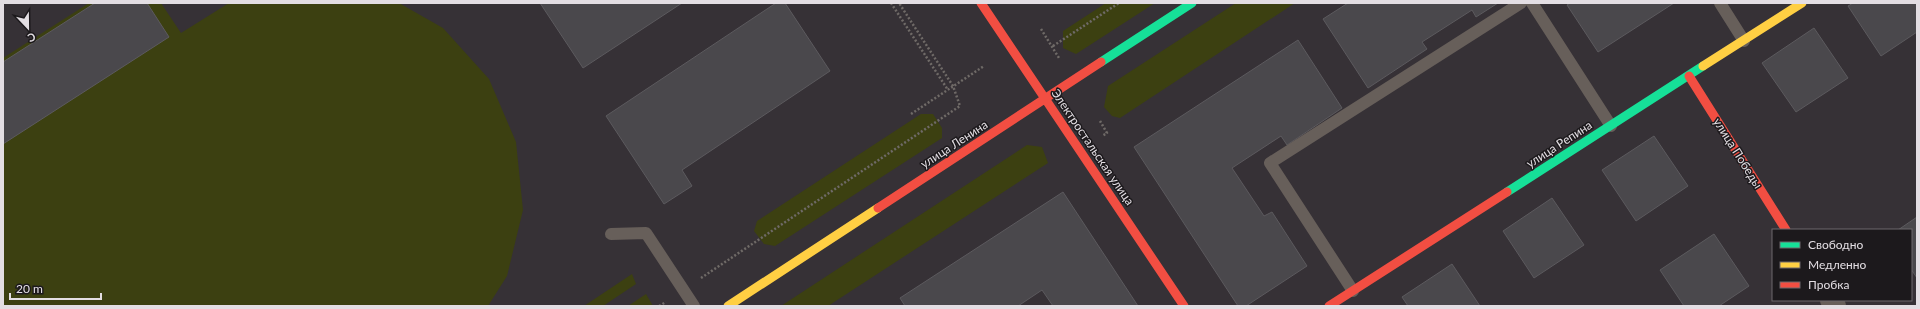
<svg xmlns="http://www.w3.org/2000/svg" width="1920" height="309" font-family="Lato,sans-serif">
<rect width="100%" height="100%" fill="#363136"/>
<path fill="#3c4011" d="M 89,3 L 161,3 L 181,33 L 229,3 L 399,3 L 443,28 L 489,79 L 516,142 L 523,210 L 507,276 L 488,306 L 3,306 L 3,58 Z
M 1106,3 L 1155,3 L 1076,54 L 1063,48 L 1063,31 Z
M 1236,3 L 1295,3 L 1120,118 L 1112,116 L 1104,107 L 1108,86 Z
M 921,114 L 933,114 L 942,128 L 942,138 L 775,246 L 764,244 L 754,231 L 757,221 Z
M 1027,145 L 1042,147 L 1048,163 L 828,306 L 781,306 Z
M 632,274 L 636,284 L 603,306 L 584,306 Z
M 646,294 L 653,306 L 628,306 Z"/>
<path fill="#4a484c" stroke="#5c5a5e" d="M 95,3 L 147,3 L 169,37 L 3,144 L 3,62 Z
M 540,3 L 682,3 L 583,68 Z
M 776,3 L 785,3 L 830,71 L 682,170 L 692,186 L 664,204 L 606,116 Z
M 1348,3 L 1498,3 L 1476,17 L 1472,10 L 1422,42 L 1427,49 L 1368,88 L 1323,19 Z
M 1570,3 L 1674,3 L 1598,52 L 1567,5 Z
M 1853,3 L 1917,3 L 1917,32 L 1881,56 L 1848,6 Z
M 1814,28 L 1848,78 L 1796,112 L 1762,63 Z
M 1298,40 L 1342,108 L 1287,145 L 1281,136 L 1232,168 L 1264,216 L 1272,212 L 1307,266 L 1246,306 L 1238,306 L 1134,147 Z
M 1654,136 L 1688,186 L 1636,221 L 1602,170 Z
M 1063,192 L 1138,306 L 1053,306 L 1042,290 L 1018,306 L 905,306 L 900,298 Z
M 1552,198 L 1584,245 L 1534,278 L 1503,231 Z
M 1917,217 L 1917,278 L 1911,269 L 1911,230 L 1898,230 Z
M 1714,234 L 1749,286 L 1719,306 L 1684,306 L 1660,270 Z
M 1452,264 L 1480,306 L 1408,306 L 1402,297 Z"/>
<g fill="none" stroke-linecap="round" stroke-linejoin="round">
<path stroke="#6f6a67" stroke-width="2.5" stroke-dasharray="2 2" stroke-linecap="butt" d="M 891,3 L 948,90
M 1041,29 L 1059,58
M 1053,46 L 1119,3
M 911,114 L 984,66
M 1100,121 L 1107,133 L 1102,136
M 701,278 L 960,106 L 953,86 L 899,3
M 659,306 L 666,302"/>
<path stroke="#675f5a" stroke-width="12" d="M 1532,3 L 1611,126
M 1720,3 L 1744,41
M 611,234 L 646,233 L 694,306
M 1353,291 L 1270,163 L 1521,3"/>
<path stroke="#675f5a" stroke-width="22" d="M 1831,300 L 1835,306"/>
<path stroke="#16e098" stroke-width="9" d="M 1101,62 L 1192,3
M 1507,192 L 1703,66"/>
<path stroke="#ffcf43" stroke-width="9" d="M 1703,66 L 1802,3
M 728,306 L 878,208"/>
<path stroke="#f24e42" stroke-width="9" d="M 981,3 L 1184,306
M 1689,76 L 1786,230
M 878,208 L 1101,62
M 1329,306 L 1507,192"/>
</g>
<g text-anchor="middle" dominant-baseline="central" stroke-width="3" stroke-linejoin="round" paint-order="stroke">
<g font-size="12" fill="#e3dee3" stroke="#1c191c">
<text transform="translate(954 144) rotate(-33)">улица Ленина</text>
<text transform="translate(1559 144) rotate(-33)">улица Репина</text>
<text transform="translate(1093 147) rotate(56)">Электростальская улица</text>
<text transform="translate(1738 153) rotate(58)">улица Победы</text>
</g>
</g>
<rect width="1920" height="309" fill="none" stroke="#e3dee3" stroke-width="8"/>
<rect x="1772" y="229" width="140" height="72" fill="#1c191c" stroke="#6c686c"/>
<rect x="1780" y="242" width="20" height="6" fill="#16e098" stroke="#6c686c"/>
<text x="1808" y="249" font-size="12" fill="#e3dee3">Свободно</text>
<rect x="1780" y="262" width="20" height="6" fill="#ffcf43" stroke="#6c686c"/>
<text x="1808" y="269" font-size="12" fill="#e3dee3">Медленно</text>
<rect x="1780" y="282" width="20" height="6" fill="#f24e42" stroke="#6c686c"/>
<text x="1808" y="289" font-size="12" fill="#e3dee3">Пробка</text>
<g transform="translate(28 28) rotate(158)" stroke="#1c191c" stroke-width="3" paint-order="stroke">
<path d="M0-3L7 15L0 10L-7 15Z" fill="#e3dee3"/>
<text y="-6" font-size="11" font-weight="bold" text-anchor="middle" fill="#e3dee3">С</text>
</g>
<path d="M10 293v6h91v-6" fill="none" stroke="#e3dee3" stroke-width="2"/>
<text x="16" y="293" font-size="12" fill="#e3dee3" stroke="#1c191c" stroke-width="3" paint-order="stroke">20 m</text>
</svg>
